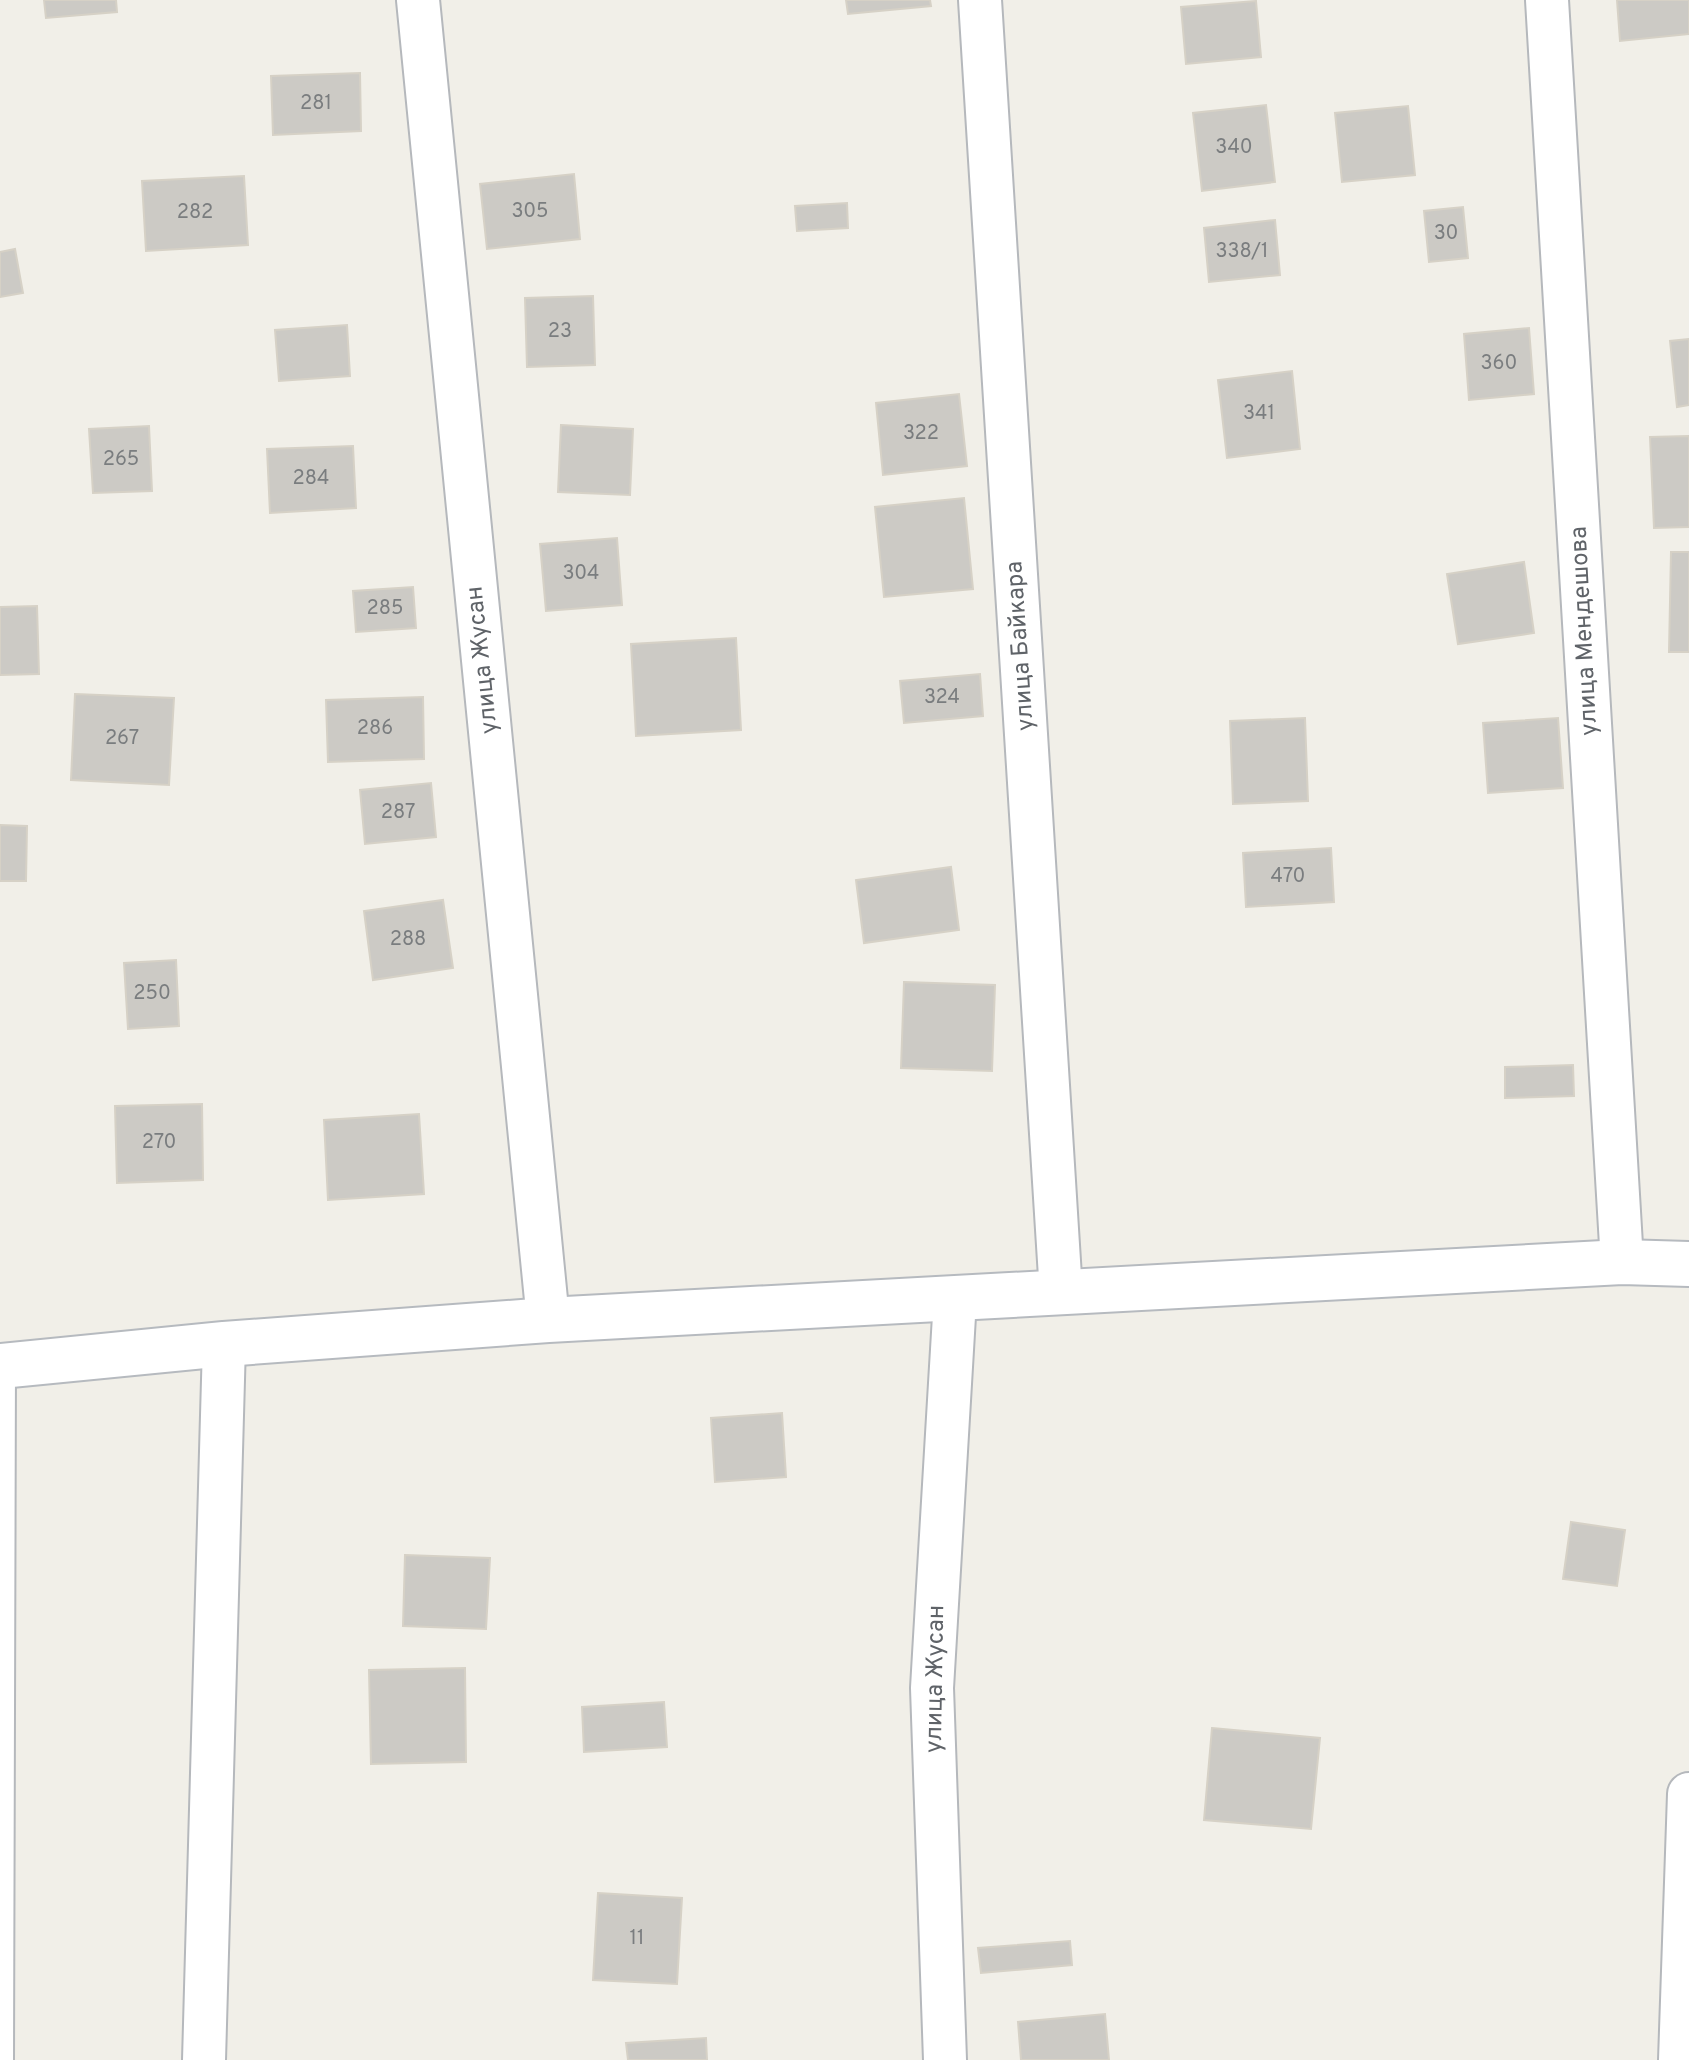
<svg xmlns="http://www.w3.org/2000/svg" width="1689" height="2060" font-family="Overpass,sans-serif">
<rect width="100%" height="100%" fill="#f1efe8"/>
<path fill="#cccac5" stroke="#d6d1c6" stroke-width="2" d="M 44,0 L 116,0 L 117,12 L 46,18 Z
M 846,0 L 930,0 L 931,6 L 848,14 Z
M 1617,0 L 1689,0 L 1689,34 L 1620,41 Z
M 1256,1 L 1261,57 L 1186,64 L 1181,7 Z
M 360,73 L 361,131 L 273,135 L 271,76 Z
M 1266,105 L 1275,182 L 1202,191 L 1193,113 Z
M 1408,106 L 1415,175 L 1342,182 L 1335,113 Z
M 574,174 L 580,239 L 487,249 L 480,184 Z
M 244,176 L 248,245 L 146,251 L 142,181 Z
M 847,203 L 848,228 L 797,231 L 795,206 Z
M 1463,207 L 1468,258 L 1429,262 L 1424,211 Z
M 1275,220 L 1280,275 L 1209,282 L 1204,228 Z
M 15,249 L 23,293 L 0,297 L 0,252 Z
M 593,296 L 595,365 L 527,367 L 525,298 Z
M 347,325 L 350,376 L 279,381 L 275,330 Z
M 1529,328 L 1534,394 L 1469,400 L 1464,334 Z
M 1689,339 L 1689,405 L 1677,407 L 1670,341 Z
M 1292,371 L 1300,449 L 1227,458 L 1218,380 Z
M 959,394 L 967,466 L 883,475 L 876,403 Z
M 561,425 L 633,429 L 630,495 L 558,492 Z
M 149,426 L 152,491 L 93,493 L 89,429 Z
M 1689,436 L 1689,527 L 1654,528 L 1650,437 Z
M 353,446 L 356,508 L 270,513 L 267,449 Z
M 964,498 L 973,589 L 884,597 L 875,507 Z
M 617,538 L 622,605 L 546,611 L 540,544 Z
M 1671,552 L 1689,552 L 1689,652 L 1669,652 Z
M 1524,562 L 1534,633 L 1458,644 L 1447,574 Z
M 413,587 L 416,628 L 356,632 L 353,591 Z
M 37,606 L 39,674 L 0,675 L 0,607 Z
M 736,638 L 741,730 L 636,736 L 631,644 Z
M 980,674 L 983,716 L 904,723 L 900,681 Z
M 75,694 L 174,698 L 169,785 L 71,780 Z
M 423,697 L 424,759 L 328,762 L 326,700 Z
M 1305,718 L 1308,801 L 1233,804 L 1230,721 Z
M 1558,718 L 1563,788 L 1488,793 L 1483,723 Z
M 431,783 L 436,837 L 365,844 L 360,790 Z
M 0,825 L 27,826 L 26,881 L 0,881 Z
M 1331,848 L 1334,902 L 1246,907 L 1243,853 Z
M 951,867 L 959,930 L 864,943 L 856,880 Z
M 443,900 L 453,968 L 373,980 L 364,911 Z
M 176,960 L 179,1026 L 128,1029 L 124,963 Z
M 904,982 L 995,985 L 992,1071 L 901,1068 Z
M 1573,1065 L 1574,1096 L 1505,1098 L 1505,1067 Z
M 202,1104 L 203,1180 L 117,1183 L 115,1106 Z
M 419,1114 L 424,1194 L 328,1200 L 324,1120 Z
M 782,1413 L 786,1477 L 715,1482 L 711,1418 Z
M 1571,1522 L 1625,1530 L 1617,1586 L 1563,1579 Z
M 405,1555 L 490,1558 L 486,1629 L 403,1626 Z
M 465,1668 L 466,1762 L 371,1764 L 369,1670 Z
M 664,1702 L 667,1747 L 584,1752 L 582,1707 Z
M 1212,1728 L 1320,1738 L 1311,1829 L 1204,1820 Z
M 598,1893 L 682,1898 L 677,1984 L 593,1980 Z
M 1070,1941 L 1072,1965 L 981,1973 L 978,1948 Z
M 1105,2014 L 1109,2060 L 1021,2060 L 1018,2022 Z
M 706,2038 L 707,2060 L 628,2060 L 626,2043 Z"/>
<g fill="none" stroke-linecap="round" stroke-linejoin="round">
<defs>
<path id="service" d="M 3,2060 L 5,1366"/>
<path id="minor" d="M 418,0 L 548,1320
M 980,0 L 1061,1293
M 1547,0 L 1622,1262
M 204,2060 L 224,1344
M 945,2060 L 932,1688 L 955,1299
M 1680,2060 L 1689,1794"/>
<path id="secondary" d="M 0,1366 L 224,1344 L 548,1320 L 1622,1262 L 1689,1264"/>
</defs>
<use href="#service" stroke="#b5b8bc" stroke-width="24"/>
<use href="#minor" stroke="#b5b8bc" stroke-width="46"/>
<use href="#secondary" stroke="#b6babf" stroke-width="48"/>
<use href="#service" stroke="#fff" stroke-width="20"/>
<use href="#minor" stroke="#fff" stroke-width="42"/>
<use href="#secondary" stroke="#fff" stroke-width="44"/>
</g>
<g text-anchor="middle" dominant-baseline="central" stroke-width="6" stroke-linejoin="round" paint-order="stroke">
<g font-size="20" fill="#7a7d7f">
<text x="316" y="104">281</text>
<text x="1234" y="148">340</text>
<text x="530" y="212">305</text>
<text x="195" y="213">282</text>
<text x="1446" y="234">30</text>
<text x="1242" y="252">338/1</text>
<text x="560" y="332">23</text>
<text x="1499" y="364">360</text>
<text x="1259" y="414">341</text>
<text x="921" y="434">322</text>
<text x="121" y="460">265</text>
<text x="311" y="479">284</text>
<text x="581" y="574">304</text>
<text x="385" y="609">285</text>
<text x="942" y="698">324</text>
<text x="375" y="729">286</text>
<text x="122" y="739">267</text>
<text x="398" y="813">287</text>
<text x="1288" y="877">470</text>
<text x="408" y="940">288</text>
<text x="152" y="994">250</text>
<text x="159" y="1143">270</text>
<text x="637" y="1939">11</text>
</g>
<g font-size="24" fill="#5f6368" stroke="#fff">
<text transform="translate(1585 631) rotate(-93)">улица Мендешова</text>
<text transform="translate(1021 646) rotate(-94)">улица Байкара</text>
<text transform="translate(483 660) rotate(-96)">улица Жусан</text>
<text transform="translate(936 1679) rotate(-89)">улица Жусан</text>
</g>
</g>
</svg>
